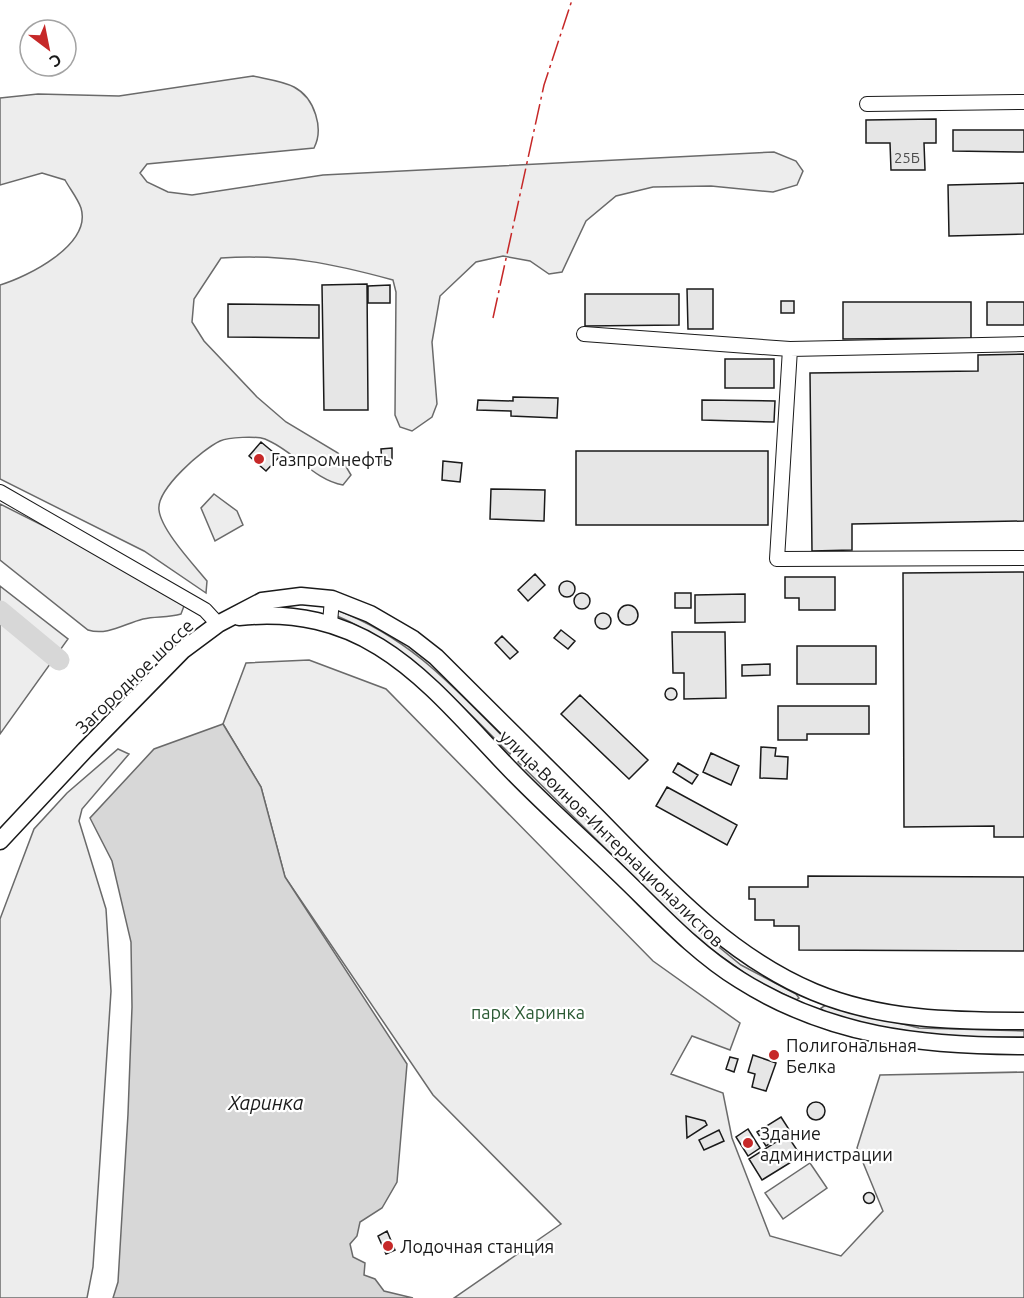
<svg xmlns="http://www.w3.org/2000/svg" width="1024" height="1298" font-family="Ubuntu,sans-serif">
<rect width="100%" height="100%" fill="#fff"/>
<path fill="#ededed" stroke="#6a6a6a" stroke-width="1.5" d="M 253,76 C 266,79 283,81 294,87 C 315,98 324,129 314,148 L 147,164 L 140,173 L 147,182 L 168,192 L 192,195 L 323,175 L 774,152 L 796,161 L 803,171 L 797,185 L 773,192 L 711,186 L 653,187 L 616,196 L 586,221 L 562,272 L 549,274 L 530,261 L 503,256 L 476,262 L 440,296 L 432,342 L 437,404 L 432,417 L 412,431 L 400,427 L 395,415 L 396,292 L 393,280 C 331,263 285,254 221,258 L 194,299 L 192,322 L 204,341 L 257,397 L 286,422 L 338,453 L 351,475 L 343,485 C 314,480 293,450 265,439 C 256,436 229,437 220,441 C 203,449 156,489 159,510 C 161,530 194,565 207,581 L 206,593 L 144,551 L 0,479 L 0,285 C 27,277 92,245 81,208 C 78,199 70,189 65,180 L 42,173 L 0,185 L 0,98 L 38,94 L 119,96 Z
M 214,494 L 237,511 L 243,525 L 215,541 L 201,508 Z
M 0,504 L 187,598 L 181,614 C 168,618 156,616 143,619 C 124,624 107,636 88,630 L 0,560 Z
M 0,586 L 68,639 L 0,734 Z
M 337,610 C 415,640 458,692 515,749 L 510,754 C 457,701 408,646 337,616 Z
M 309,660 L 386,689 L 653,961 L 740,1023 L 730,1050 L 692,1036 L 671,1074 L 723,1093 L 732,1138 L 770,1236 L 841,1256 L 883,1211 L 857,1148 L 880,1075 L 1024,1072 L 1024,1298 L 454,1298 L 561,1224 L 433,1095 L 285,877 L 261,787 L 223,724 L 246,663 Z
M 118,749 L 129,754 L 82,809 L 79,821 L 106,909 L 111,991 L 93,1267 L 87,1298 L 0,1298 L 0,919 L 34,829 L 67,793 Z
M 524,757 L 698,930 L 741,965 L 796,994 L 799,998 L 796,1000 L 756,981 L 697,939 L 518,762 Z
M 826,1005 L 919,1028 L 1024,1031 L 1024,1037 L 952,1037 L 890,1030 L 824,1013 L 821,1008 Z
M 810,1163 L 827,1188 L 783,1219 L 765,1193 Z"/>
<path fill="#d7d7d7" stroke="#6a6a6a" stroke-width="1.5" d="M 223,724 L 261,787 L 285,877 L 407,1064 L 397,1182 L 382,1208 L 360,1222 L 357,1236 L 350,1244 L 353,1257 L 365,1263 L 364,1275 L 375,1279 L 384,1291 L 413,1298 L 113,1298 L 118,1282 L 128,1114 L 132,1007 L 131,942 L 112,861 L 90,818 L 154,749 Z"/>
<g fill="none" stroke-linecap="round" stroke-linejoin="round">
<path stroke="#d7d7d7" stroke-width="21" d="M 0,611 L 59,660"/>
</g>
<path fill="#e6e6e6" stroke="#1a1a1a" stroke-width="1.5" d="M 936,119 L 936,143 L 924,143 L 925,170 L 891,170 L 890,143 L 866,143 L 866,120 Z
M 953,130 L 1024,130 L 1024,152 L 953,151 Z
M 1024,183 L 1024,234 L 949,236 L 948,185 Z
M 367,284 L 368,410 L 324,410 L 322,285 Z
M 390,285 L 390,303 L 368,303 L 368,286 Z
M 687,289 L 713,289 L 713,329 L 688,329 Z
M 585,294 L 679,294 L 679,325 L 585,326 Z
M 781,301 L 794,301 L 794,313 L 781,313 Z
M 843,302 L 971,302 L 971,338 L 843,339 Z
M 987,302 L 1024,302 L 1024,325 L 987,325 Z
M 228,304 L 319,305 L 319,338 L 228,337 Z
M 1024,354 L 1024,521 L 852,524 L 852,550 L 812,551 L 810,373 L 978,371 L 978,355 Z
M 725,359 L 774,359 L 774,388 L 725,388 Z
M 513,397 L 558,398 L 557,418 L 511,416 L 511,411 L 477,410 L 478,400 L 513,401 Z
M 702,400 L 775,401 L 774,422 L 702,420 Z
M 261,442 L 279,457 L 266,471 L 249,456 Z
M 392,448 L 392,463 L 382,463 L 381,449 Z
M 576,451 L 768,451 L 768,525 L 576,525 Z
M 443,461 L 462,463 L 460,482 L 442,480 Z
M 491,489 L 545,490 L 544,521 L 490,519 Z
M 1024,572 L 1024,837 L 994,837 L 994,826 L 904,827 L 903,573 Z
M 535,574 L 545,585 L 528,601 L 518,590 Z
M 785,577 L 835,577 L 835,610 L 799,610 L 799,598 L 785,598 Z
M559 589a8 8 0 1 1 16 0a8 8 0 1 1-16 0Z
M574 601a8 8 0 1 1 16 0a8 8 0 1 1-16 0Z
M 675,593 L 691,593 L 691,608 L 675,608 Z
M 745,594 L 745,622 L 695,623 L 695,595 Z
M618 615a10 10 0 1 1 20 0a10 10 0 1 1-20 0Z
M595 621a8 8 0 1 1 16 0a8 8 0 1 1-16 0Z
M 561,630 L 575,641 L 568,649 L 554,638 Z
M 672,632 L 725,632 L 726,698 L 684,699 L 684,673 L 673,673 Z
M 502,636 L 518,652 L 510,659 L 495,643 Z
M 797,646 L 876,646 L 876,684 L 797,684 Z
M 770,664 L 770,675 L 742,676 L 742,665 Z
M665 694a6 6 0 1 1 12 0a6 6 0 1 1-12 0Z
M 580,695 L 648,760 L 629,779 L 561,714 Z
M 778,706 L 869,706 L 869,734 L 807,734 L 807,740 L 778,740 Z
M 761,747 L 776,748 L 775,756 L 788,757 L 787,779 L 760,778 Z
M 711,753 L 739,766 L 731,785 L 703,772 Z
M 678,763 L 698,775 L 692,784 L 673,772 Z
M 667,787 L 737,825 L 727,845 L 656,806 Z
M 808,876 L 1024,877 L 1024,951 L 799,950 L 799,926 L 774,926 L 774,920 L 755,920 L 755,899 L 749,899 L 749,887 L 808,887 Z
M 753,1055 L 776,1063 L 766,1091 L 752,1087 L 755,1074 L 748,1072 Z
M 730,1057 L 738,1059 L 734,1072 L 726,1069 Z
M807 1111a9 9 0 1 1 18 0a9 9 0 1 1-18 0Z
M 686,1116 L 705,1121 L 707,1125 L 687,1138 Z
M 781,1117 L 790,1131 L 766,1146 L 757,1132 Z
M 748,1129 L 760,1148 L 748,1156 L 736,1137 Z
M 719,1130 L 724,1141 L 704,1150 L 699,1140 Z
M 787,1135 L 801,1156 L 762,1180 L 749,1159 Z
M863.5 1198a5.5 5.5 0 1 1 11 0a5.5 5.5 0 1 1-11 0Z
M 387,1231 L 395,1250 L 386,1254 L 378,1236 Z"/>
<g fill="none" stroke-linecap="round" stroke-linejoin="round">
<defs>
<path id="minor" d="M 867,104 L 1024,102
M 584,334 L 790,349 L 1024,344
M 790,349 L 777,559 L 1024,558
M 0,492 L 205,610 L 218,624
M 330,623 L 332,599"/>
<path id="major" d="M 239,617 C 368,604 425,680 505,764 C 541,802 580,836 617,872 C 657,910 693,951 740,980 C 829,1036 921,1046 1024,1046
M 0,841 L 85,750 L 183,650 L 218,624 L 262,601 L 301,596 L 332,599 L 370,614 L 413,639 L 436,657 C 490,710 543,764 597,817 C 663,884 726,955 814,992 C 881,1020 953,1021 1024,1021"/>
</defs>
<use href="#minor" stroke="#1a1a1a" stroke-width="16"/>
<use href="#major" stroke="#1a1a1a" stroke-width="19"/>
<use href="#minor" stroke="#fff" stroke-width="14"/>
<use href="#major" stroke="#fff" stroke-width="16"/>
<path stroke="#c62828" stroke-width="1.5" stroke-dasharray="21 4.5 3 4.5" stroke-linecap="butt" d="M 493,318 L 544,85 L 572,0"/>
</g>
<g fill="#c62828" stroke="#fff" stroke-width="2">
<circle cx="259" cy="459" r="6"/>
<circle cx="774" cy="1055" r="6"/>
<circle cx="748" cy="1143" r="6"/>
<circle cx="388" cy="1246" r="6"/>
</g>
<g text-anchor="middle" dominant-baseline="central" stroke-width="4.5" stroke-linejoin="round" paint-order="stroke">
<g font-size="15" fill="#4d4d4d">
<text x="907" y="157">25Б</text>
</g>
<g font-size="18" fill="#1a1a1a" stroke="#fff" text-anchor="start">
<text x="271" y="459">Газпромнефть</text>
<text x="786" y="1045">Полигональная<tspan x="786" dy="21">Белка</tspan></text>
<text x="760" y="1133">Здание<tspan x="760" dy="21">администрации</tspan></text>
<text x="400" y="1246">Лодочная станция</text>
</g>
<g font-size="18" fill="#1a1a1a" stroke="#fff">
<text transform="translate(134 676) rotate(-44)">Загородное шоссе</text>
<text transform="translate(612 838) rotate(44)">улица Воинов-Интернационалистов</text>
</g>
<g font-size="18" fill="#2b5a34" stroke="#fff">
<text x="528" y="1012">парк Харинка</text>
</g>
<g font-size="20" font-style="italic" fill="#1a1a1a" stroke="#fff">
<text x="266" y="1102">Харинка</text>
</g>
</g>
<g transform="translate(48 48) rotate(148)"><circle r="28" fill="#ffffff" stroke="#a3a3a3" stroke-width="1.5"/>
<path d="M0-4.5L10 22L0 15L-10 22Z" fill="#c62828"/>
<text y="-9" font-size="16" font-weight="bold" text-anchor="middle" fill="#1a1a1a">С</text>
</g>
</svg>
